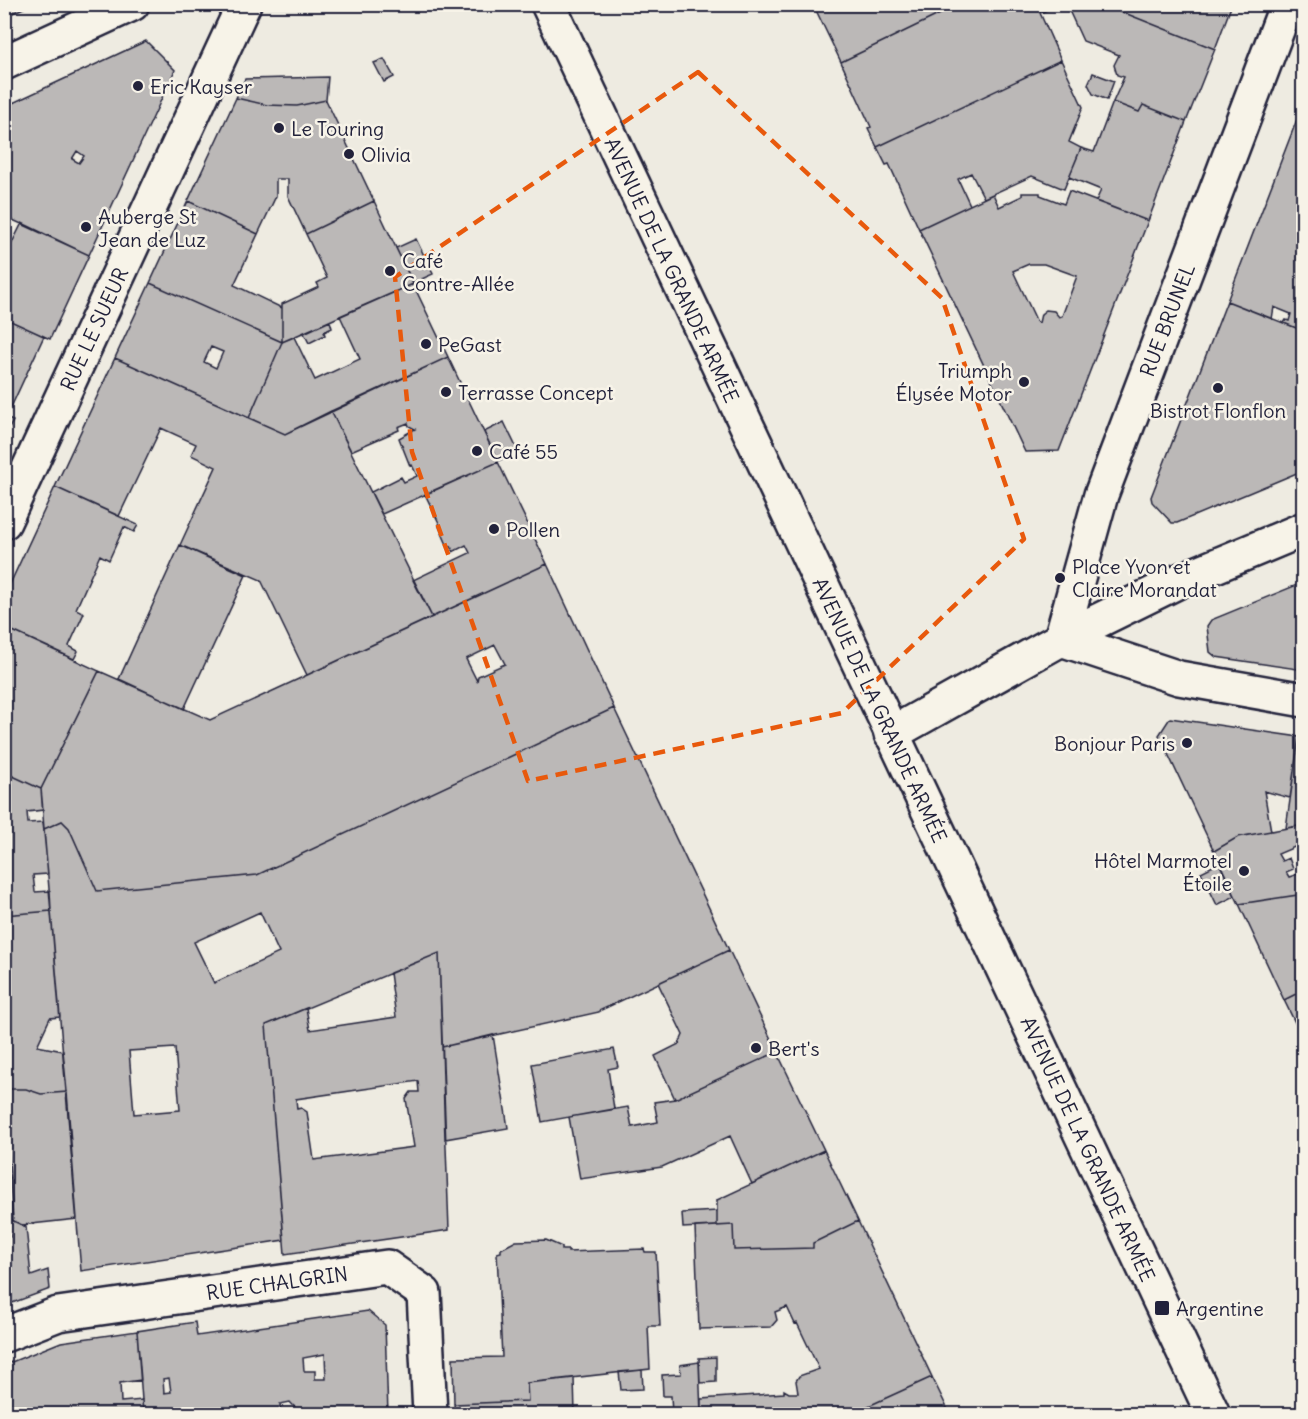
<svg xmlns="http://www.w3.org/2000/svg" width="1308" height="1419" font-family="Delius,sans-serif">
<rect width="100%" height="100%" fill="#eeebe1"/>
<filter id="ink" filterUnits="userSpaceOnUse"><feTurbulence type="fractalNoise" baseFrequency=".0167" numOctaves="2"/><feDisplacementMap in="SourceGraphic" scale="12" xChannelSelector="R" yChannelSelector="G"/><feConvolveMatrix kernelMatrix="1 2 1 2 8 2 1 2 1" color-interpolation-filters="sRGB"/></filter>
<g filter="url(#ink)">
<path fill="#bbb8b7" stroke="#22223b" stroke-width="1.5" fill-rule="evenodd" d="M 4,4 L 32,4 L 4,17 Z
M 813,4 L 961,4 L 841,62 Z
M 961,4 L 1051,4 L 1052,8 L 1040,13 L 1061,60 L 877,147 L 868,128 L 871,127 L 841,62 Z
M 1066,4 L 1102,4 L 1215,49 L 1186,122 L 1143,105 L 1139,112 L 1113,102 L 1124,77 L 1117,75 L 1114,65 L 1119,55 L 1083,41 Z
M 1102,4 L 1232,4 L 1215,49 Z
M 146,41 L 175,70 L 89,255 L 4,216 L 4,107 ZM 77,151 L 84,156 L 79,163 L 72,159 Z
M 384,59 L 394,77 L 384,82 L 374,63 Z
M 1061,60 L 1083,107 L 1069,142 L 1081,148 L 1064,189 L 1032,176 L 984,198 L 971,173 L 958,179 L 970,205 L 919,229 L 889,164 L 886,165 L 877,147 Z
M 1093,73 L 1114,81 L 1107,100 L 1093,94 L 1088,84 Z
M 328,77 L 326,100 L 297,106 L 267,105 L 236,98 L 245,79 Z
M 236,98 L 267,105 L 297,106 L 326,100 L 374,201 L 306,234 L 288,196 L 288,179 L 276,179 L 276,196 L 258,234 L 188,201 Z
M 1113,102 L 1139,112 L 1143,105 L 1186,122 L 1148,221 L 1096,201 L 1101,190 L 1069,177 L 1081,148 L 1094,152 Z
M 1304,104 L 1304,123 L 1296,122 Z
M 1296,122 L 1304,123 L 1304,331 L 1284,323 L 1286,320 L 1289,321 L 1291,314 L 1274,307 L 1272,319 L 1227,301 Z
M 1069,191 L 1148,221 L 1059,451 L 1025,452 L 919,229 L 993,194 L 999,207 L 1022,196 L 1022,193 L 1040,193 L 1040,195 L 1064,204 ZM 1029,264 L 1044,264 L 1077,276 L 1062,316 L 1059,317 L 1054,311 L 1046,310 L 1041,314 L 1039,323 L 1037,322 L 1013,271 Z
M 188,201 L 258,234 L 234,285 L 282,308 L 282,342 L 150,283 Z
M 374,201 L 413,284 L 282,342 L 282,304 L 319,287 L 317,283 L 327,278 L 306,234 Z
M 22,223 L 89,255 L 50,339 L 4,318 L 4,259 Z
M 416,239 L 433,274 L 413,283 L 396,248 Z
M 150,283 L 282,342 L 249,418 L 115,358 ZM 211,347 L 223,352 L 216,368 L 204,362 Z
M 413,284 L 448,357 L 285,434 L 249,418 L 282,342 L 294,337 L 315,380 L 360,359 L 340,316 Z
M 1227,301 L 1304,331 L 1304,470 L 1177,523 L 1172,523 L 1152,502 L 1151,497 Z
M 4,318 L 44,336 L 6,418 L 4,417 Z
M 330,321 L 332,328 L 324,332 L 325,335 L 309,343 L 304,333 Z
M 448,357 L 498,462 L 382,514 L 371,492 L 401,477 L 404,482 L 417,476 L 412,465 L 410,466 L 399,438 L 415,429 L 409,426 L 408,423 L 398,427 L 399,430 L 351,451 L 331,411 Z
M 115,358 L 285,434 L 331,411 L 432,617 L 307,675 L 261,580 L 180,545 L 216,467 L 191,455 L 196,444 L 161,428 L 119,516 L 55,487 Z
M 4,417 L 13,421 L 4,438 Z
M 504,422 L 518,451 L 498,461 L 484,432 Z
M 498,462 L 547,564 L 432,617 L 413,580 L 470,553 L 466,545 L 453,552 L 451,546 L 448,547 L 439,526 L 440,525 L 425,494 Z
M 55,487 L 138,525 L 134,532 L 124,527 L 109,560 L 100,555 L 76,609 L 84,613 L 69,646 L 78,651 L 74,659 L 4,627 L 4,597 Z
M 180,545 L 246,575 L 184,709 L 119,679 Z
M 547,564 L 614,708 L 257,875 L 97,891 L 69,828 L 62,821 L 44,829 L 41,789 L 99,671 L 210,720 ZM 495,645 L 505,664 L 478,676 L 477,681 L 466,659 Z
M 1304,582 L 1304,670 L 1216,657 L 1210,652 L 1207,626 L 1211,620 Z
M 4,627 L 99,671 L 41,789 L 4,772 Z
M 614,708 L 729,950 L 599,1011 L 599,1012 L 442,1047 L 439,953 L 266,1025 L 284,1240 L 81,1271 L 44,829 L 62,821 L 69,828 L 97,891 L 257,875 ZM 260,912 L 279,953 L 214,983 L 194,942 ZM 175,1048 L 180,1110 L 134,1114 L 129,1051 Z
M 1170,718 L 1299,737 L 1290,798 L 1264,791 L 1271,831 L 1238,837 L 1214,851 L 1159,735 Z
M 1299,737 L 1304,738 L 1304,825 L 1286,828 Z
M 4,772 L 41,789 L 43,810 L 27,812 L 28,823 L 43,822 L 48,874 L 33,875 L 35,892 L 50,891 L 51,911 L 4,915 Z
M 1304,825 L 1304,843 L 1278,854 L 1282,861 L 1289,858 L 1293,869 L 1286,872 L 1289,877 L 1304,872 L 1304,894 L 1239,904 L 1214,851 L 1238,837 Z
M 1219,863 L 1235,896 L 1217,905 L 1201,872 Z
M 1298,895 L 1304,906 L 1304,990 L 1284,1000 L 1239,904 Z
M 51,911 L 60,1017 L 50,1018 L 37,1046 L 63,1051 L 67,1092 L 41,1094 L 26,1089 L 6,1089 L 4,915 Z
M 729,950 L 777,1052 L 675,1099 L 655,1056 L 679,1044 L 683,1035 L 658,983 Z
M 439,953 L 449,1230 L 285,1254 L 266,1025 L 306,1008 L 310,1030 L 396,1017 L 390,973 ZM 418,1081 L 419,1092 L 411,1092 L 406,1099 L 414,1147 L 314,1160 L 307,1112 L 301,1108 L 297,1109 L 296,1099 Z
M 1304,990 L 1304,1041 L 1284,1000 Z
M 493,1035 L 508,1128 L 445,1139 L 442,1047 Z
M 614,1049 L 618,1067 L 608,1069 L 614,1109 L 542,1122 L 532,1064 Z
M 777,1052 L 824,1150 L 752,1184 L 730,1136 L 662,1167 L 580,1179 L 569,1117 L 628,1107 L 632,1127 L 658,1122 L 654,1102 L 675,1099 Z
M 4,1089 L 26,1089 L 41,1094 L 67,1092 L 77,1219 L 22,1225 L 13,1221 Z
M 824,1150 L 858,1221 L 813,1243 L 813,1248 L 734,1250 L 733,1225 L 717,1226 L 717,1200 Z
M 9,1160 L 13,1221 L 4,1217 L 4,1171 Z
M 717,1211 L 717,1226 L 683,1228 L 682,1213 Z
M 8,1218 L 26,1227 L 31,1276 L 48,1270 L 50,1289 L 4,1306 L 4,1238 L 10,1237 Z
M 858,1221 L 932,1377 L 851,1414 L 701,1414 L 701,1399 L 784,1393 L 784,1390 L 789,1393 L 798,1393 L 796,1381 L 799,1376 L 819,1369 L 797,1323 L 795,1324 L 787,1307 L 775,1312 L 777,1320 L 771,1327 L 699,1329 L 695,1227 L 733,1225 L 734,1250 L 813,1248 L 813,1243 Z
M 546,1240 L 562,1247 L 562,1250 L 568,1250 L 568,1252 L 644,1249 L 645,1252 L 656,1252 L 660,1326 L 648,1326 L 650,1369 L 527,1383 L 528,1401 L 454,1404 L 453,1358 L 502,1357 L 497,1253 L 501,1252 L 501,1249 L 516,1241 Z
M 368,1311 L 385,1325 L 388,1414 L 301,1414 L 290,1402 L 280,1404 L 281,1414 L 143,1414 L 137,1331 L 195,1322 L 197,1336 ZM 325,1354 L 326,1379 L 315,1379 L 315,1371 L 304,1371 L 303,1358 ZM 169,1378 L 171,1392 L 164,1393 L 163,1379 Z
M 137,1331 L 141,1380 L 120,1383 L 121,1402 L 142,1400 L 143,1414 L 4,1414 L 4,1365 L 61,1342 Z
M 716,1357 L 716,1382 L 700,1383 L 699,1358 Z
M 699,1362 L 701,1414 L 672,1414 L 671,1396 L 663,1396 L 662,1375 L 681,1374 L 680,1365 Z
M 642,1370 L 643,1389 L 621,1390 L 619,1372 Z
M 932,1377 L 950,1414 L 851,1414 Z
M 574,1378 L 575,1414 L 455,1414 L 454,1404 L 528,1401 L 527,1383 Z"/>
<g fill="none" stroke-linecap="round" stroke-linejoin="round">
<defs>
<path id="minor" d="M 4,63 L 132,4
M 4,522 L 244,4
M 1061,639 L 1101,495 L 1287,4
M 1061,639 L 1179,678 L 1304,700
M 891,734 L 1061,639 L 1179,581 L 1304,529
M 4,1335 L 58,1314 L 387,1267 L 424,1293 L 430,1414"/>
<path id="primary" d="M 548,4 L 1213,1414"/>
</defs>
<use href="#minor" stroke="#22223b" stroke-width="38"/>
<use href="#primary" stroke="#22223b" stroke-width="38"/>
<use href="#minor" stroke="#f7f3e8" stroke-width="33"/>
<use href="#primary" stroke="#f7f3e8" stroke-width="33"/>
</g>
</g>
<path fill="none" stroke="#e8590c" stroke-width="4.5" stroke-dasharray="12 8" stroke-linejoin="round" d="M 698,72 L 942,298 L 1024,539 L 842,713 L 528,781 L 412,452 L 395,277 Z"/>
<g fill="#22223b" stroke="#f7f3e8" stroke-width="2">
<circle cx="138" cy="86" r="6"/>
<circle cx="279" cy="128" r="6"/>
<circle cx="349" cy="154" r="6"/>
<circle cx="86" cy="227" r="6"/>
<circle cx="390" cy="271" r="6"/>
<circle cx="426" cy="344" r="6"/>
<circle cx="1024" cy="382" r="6"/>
<circle cx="1218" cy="388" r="6"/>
<circle cx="446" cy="392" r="6"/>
<circle cx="477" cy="451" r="6"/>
<circle cx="494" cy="529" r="6"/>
<circle cx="1060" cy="578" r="6"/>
<circle cx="1187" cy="743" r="6"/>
<circle cx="1244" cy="871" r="6"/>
<circle cx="756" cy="1048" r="6"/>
<rect x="1154" y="1300" width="16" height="16" rx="3"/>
</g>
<g text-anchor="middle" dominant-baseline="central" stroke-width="5" stroke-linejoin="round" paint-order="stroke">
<g font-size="20" fill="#22223b" stroke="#f7f3e8" text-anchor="start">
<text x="150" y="86">Eric Kayser</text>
<text x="291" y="128">Le Touring</text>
<text x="361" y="154">Olivia</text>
<text x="98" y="216">Auberge St<tspan x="98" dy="23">Jean de Luz</tspan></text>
<text x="402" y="260">Café<tspan x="402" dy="23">Contre-Allée</tspan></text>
<text x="438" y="344">PeGast</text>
<text x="1012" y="370" text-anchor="end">Triumph<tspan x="1012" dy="23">Élysée Motor</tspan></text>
<text x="458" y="392">Terrasse Concept</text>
<text x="1218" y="410" text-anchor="middle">Bistrot Flonflon</text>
<text x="489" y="451">Café 55</text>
<text x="506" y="529">Pollen</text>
<text x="1072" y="566">Place Yvon et<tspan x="1072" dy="23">Claire Morandat</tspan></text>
<text x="1175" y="743" text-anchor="end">Bonjour Paris</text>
<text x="1232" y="860" text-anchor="end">Hôtel Marmotel<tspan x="1232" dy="23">Étoile</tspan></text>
<text x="768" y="1048">Bert's</text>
<text x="1176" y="1308">Argentine</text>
</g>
<g font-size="20" fill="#22223b" stroke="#f7f3e8">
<text transform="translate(672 270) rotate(65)">AVENUE DE LA GRANDE ARMÉE</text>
<text transform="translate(1167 320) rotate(-69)">RUE BRUNEL</text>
<text transform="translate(94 329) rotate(-65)">RUE LE SUEUR</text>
<text transform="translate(880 710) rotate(65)">AVENUE DE LA GRANDE ARMÉE</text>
<text transform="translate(1088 1149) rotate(65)">AVENUE DE LA GRANDE ARMÉE</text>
<text transform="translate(277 1283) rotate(-8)">RUE CHALGRIN</text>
</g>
</g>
<rect width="1308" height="1419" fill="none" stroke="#f7f3e8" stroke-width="24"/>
<rect x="12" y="12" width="1284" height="1395" fill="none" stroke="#22223b" stroke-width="2" filter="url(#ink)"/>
</svg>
